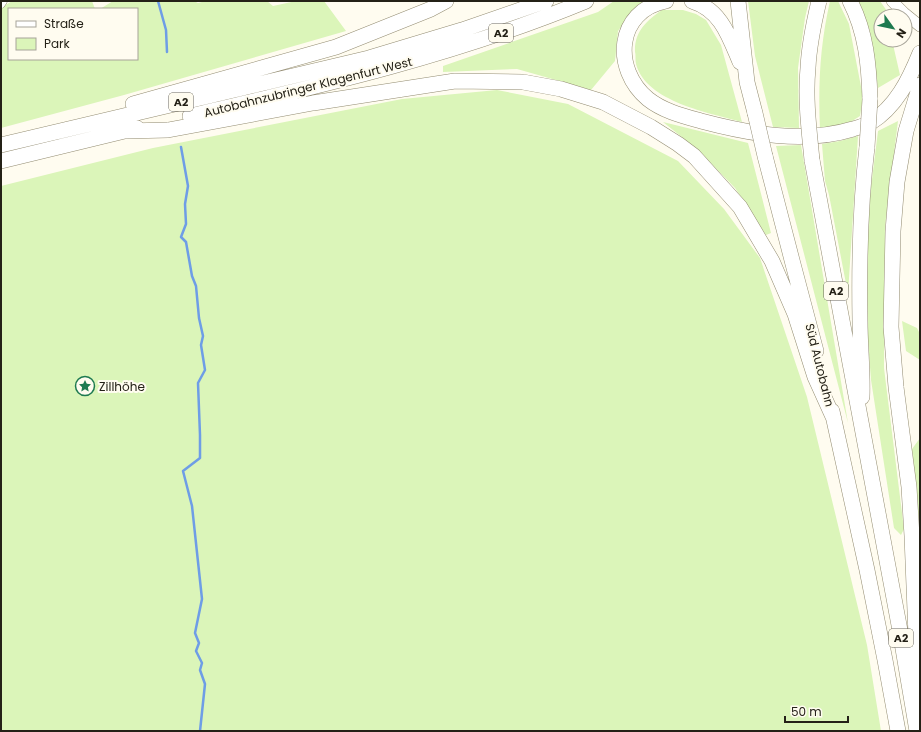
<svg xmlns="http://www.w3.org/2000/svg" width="921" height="732" font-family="Poppins,sans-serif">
<rect width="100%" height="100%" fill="#fffcf0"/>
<path fill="#dbf5b9" d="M 12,1 L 92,1 L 95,9 L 9,9 L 9,59 L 137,59 L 137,9 L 100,9 L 113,1 L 194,1 L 198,3 L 206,1 L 267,1 L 273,6 L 296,1 L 324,1 L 346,31 L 124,95 L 1,128 L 1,8 Z
M 614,1 L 647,1 L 636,7 L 618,31 L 615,61 L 591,90 L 517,69 L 443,72 L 443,66 L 598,12 Z
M 748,1 L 809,1 L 805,18 L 798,68 L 799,128 L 773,127 L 755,56 Z
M 830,1 L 838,1 L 849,24 L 863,97 L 860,116 L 843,127 L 820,130 C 818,84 820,45 830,1 Z
M 856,1 L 880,1 L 887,11 L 888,16 L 881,16 L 881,40 L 892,40 L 900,75 L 878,88 L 870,31 Z
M 662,10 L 683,10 L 696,14 L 706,20 L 721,45 L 742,122 C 710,113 646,102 636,64 C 635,60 636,55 635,52 C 634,32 647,20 662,10 Z
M 497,90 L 568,104 L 678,161 L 724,209 L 760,258 L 807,397 L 867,645 L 881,731 L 1,731 L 1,186 L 153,148 L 402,99 Z
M 898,121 L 885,226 L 884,368 L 904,529 L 901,535 L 894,528 L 871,380 L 866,315 L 868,211 L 878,131 Z
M 663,122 L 748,143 L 771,233 L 766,235 L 735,188 L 698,150 Z
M 858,136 L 848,294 L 829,195 L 825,181 L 822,144 L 840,141 Z
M 801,145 L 848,423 L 776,146 Z
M 902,321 L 917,328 L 920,334 L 920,360 L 906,351 Z
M 920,438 L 920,564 L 912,449 Z"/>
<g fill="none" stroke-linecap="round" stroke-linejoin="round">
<path stroke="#6e9de6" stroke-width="2.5" d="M 158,1 L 166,30 L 167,52
M 181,147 L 188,186 L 185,204 L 186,224 L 181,237 L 186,242 L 192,276 L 196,286 L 199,318 L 203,336 L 201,345 L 205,370 L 198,383 L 200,435 L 200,458 L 183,471 L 192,506 L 202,599 L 195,633 L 199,643 L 196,651 L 202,663 L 200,670 L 205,684 L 200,731"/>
<defs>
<path id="street" d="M 1,4 L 3,1"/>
<path id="secondary" d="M 892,1 L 904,13 L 920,26"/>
<path id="highway" d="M 666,1 C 616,11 612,69 648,99 C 663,111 683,116 701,121 C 750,134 804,144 853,129 C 859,127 865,126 870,123 C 896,107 909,80 920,53
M 692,1 C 721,10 729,36 740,62
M 738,1 L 747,82 L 755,113
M 850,1 C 866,32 869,65 870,99
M 133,104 L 336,47 L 431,9 L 446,1
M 190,116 C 324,85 458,54 586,1
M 127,131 L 168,130 L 313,103 L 455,81 L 523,82 L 561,89 L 603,102 L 651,127 L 678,144 L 694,156 L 740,207 L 772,261 L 795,314 L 815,377 L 834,419
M 1,145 L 369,58 L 462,30 L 546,1
M 765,156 L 793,264 L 816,351
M 812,160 L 899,625 L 917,731
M 1,161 L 137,128
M 862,397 C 863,372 860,346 860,321 C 859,263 860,205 867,147
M 832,411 L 867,570 L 885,660 L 898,731
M 914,711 L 917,661 L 912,536 L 909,487 L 896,387 L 891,327 L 893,231 L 897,182 L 906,131 L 920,85"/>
</defs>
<use href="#street" stroke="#938c72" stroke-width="9"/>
<use href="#secondary" stroke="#938c72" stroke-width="12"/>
<use href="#highway" stroke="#938c72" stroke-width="16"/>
<use href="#street" stroke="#fff" stroke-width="8"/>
<use href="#secondary" stroke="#fff" stroke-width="11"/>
<use href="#highway" stroke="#fff" stroke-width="15"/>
<defs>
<path id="highway-bridge" d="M 755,113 L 765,156
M 867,147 L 870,99
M 812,160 C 809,129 805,98 808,68 C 809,46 814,22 819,1"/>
</defs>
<use href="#highway-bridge" stroke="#938c72" stroke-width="16" stroke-linecap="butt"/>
<use href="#highway-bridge" stroke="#fff" stroke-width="15"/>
</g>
<defs>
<symbol id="sight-ring" viewBox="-11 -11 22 22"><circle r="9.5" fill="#fffcf0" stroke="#1e7a50" stroke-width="1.5"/><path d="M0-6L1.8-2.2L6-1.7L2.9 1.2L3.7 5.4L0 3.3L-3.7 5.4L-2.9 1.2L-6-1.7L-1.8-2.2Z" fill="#1e7a50"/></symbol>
</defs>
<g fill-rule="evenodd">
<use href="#sight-ring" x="74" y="375" width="22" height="22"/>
</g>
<g text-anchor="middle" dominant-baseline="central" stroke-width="4" stroke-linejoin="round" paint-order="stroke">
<g fill="#fffcf0" stroke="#666358" stroke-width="1">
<rect x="489" y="24" width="24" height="18" rx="3"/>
<rect x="169" y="93" width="24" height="18" rx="3"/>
<rect x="824" y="282" width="24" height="18" rx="3"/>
<rect x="889" y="629" width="24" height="18" rx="3"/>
</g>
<g font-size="11" font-weight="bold" fill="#242117">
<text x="501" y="33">A2</text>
<text x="181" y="102">A2</text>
<text x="836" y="291">A2</text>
<text x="901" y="638">A2</text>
</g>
<g font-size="12" fill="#242117" stroke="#fffcf0">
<text transform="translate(308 87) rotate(-14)">Autobahnzubringer Klagenfurt West</text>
<text transform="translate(820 365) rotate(76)">Süd Autobahn</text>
</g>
<g font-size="12" fill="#242117" stroke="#fffcf0" text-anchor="start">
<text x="99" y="386">Zillhöhe</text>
</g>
</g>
<rect width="921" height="732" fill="none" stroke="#242117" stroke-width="4"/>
<rect x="8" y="8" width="130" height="52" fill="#fffcf0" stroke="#a7a499"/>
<rect x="16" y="21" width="20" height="6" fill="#ffffff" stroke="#a7a499"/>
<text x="44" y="28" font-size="12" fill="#242117">Straße</text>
<rect x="16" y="38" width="20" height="12" fill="#dbf5b9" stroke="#a7a499"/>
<text x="44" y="48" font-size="12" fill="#242117">Park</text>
<g transform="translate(893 28) rotate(123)"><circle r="19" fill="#fffcf0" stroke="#a7a499"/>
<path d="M0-3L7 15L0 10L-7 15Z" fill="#1e7a50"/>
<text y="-6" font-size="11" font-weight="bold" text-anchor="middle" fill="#242117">N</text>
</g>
<path d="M785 716v6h63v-6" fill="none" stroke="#242117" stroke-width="2"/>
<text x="791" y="716" font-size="12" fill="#242117" stroke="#fffcf0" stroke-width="3" paint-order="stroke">50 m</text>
</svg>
